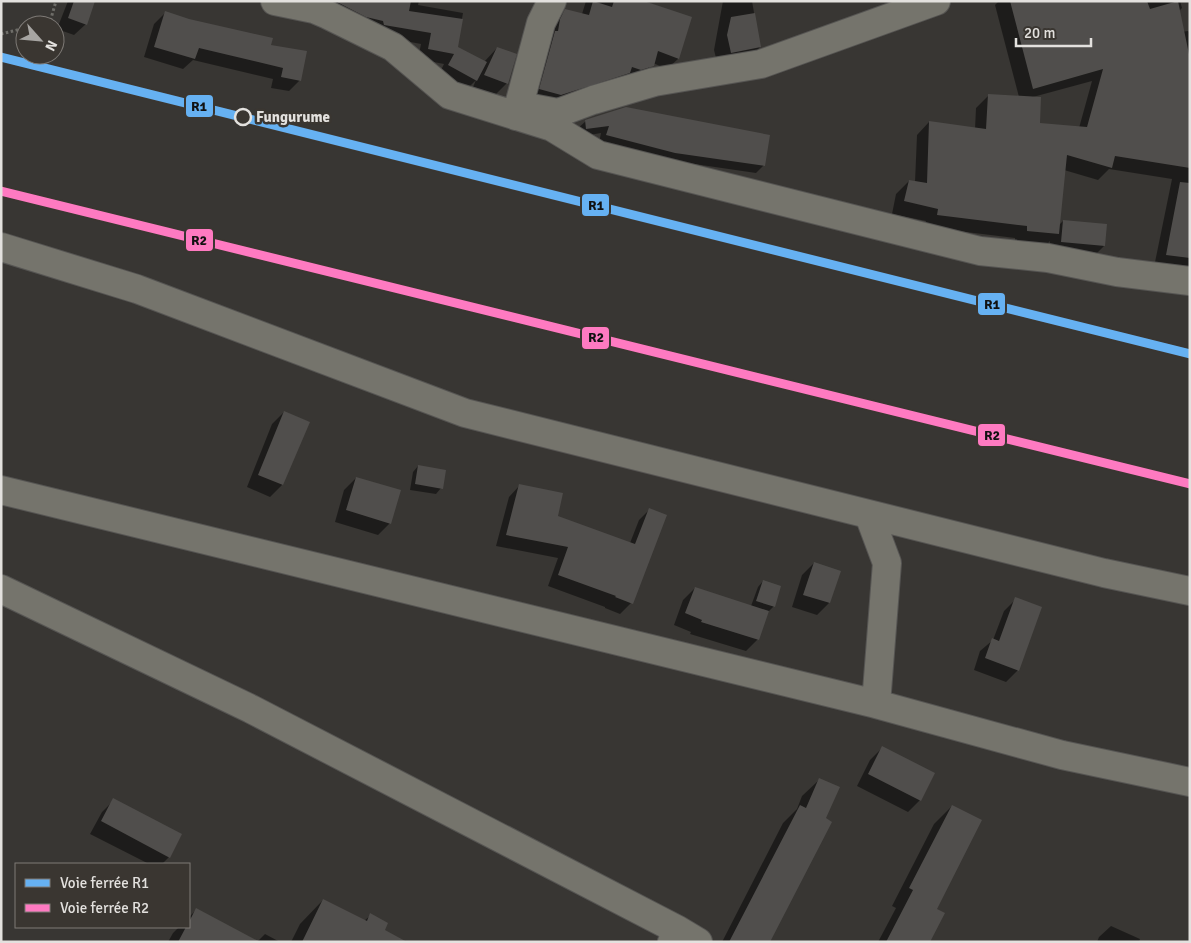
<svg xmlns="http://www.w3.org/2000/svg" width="1191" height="943" font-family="Signika,sans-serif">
<rect width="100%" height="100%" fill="#383633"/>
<path fill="#0007" fill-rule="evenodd" d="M 68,1 L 94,1 L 86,24 L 74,35 L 57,29 Z
M 328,1 L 419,1 L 418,5 L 463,13 L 457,48 L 484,62 L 497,48 L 507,83 L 495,95 L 473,87 L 476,80 L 466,90 L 438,76 L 444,64 L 418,59 L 421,44 L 373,35 Z
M 586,1 L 643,1 L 691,18 L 678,59 L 667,69 L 653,63 L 642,76 L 550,105 L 530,99 L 555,21 L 566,11 L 582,14 Z
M 723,1 L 752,1 L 760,47 L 746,61 L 718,66 L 714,50 Z
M 999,1 L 1180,1 L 1182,8 L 1169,21 L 1143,37 L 1188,31 L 1190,33 L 1190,269 L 1154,267 L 1172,179 L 1109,169 L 1098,180 L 1064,170 L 1059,225 L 1063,221 L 1104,246 L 1092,258 L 1049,254 L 1050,241 L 1045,246 L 1015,244 L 1015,238 L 925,227 L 926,221 L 892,214 L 896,194 L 909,181 L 915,182 L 917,135 L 929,122 L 975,129 L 976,108 L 989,95 L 1019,97 L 995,5 ZM 1092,81 L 1079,128 L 1039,124 L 1033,97 Z
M 165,13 L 270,46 L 300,80 L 289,91 L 271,88 L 273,79 L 193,60 L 183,69 L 144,57 L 154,24 Z
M 626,108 L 764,165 L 756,173 L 667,160 L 599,143 L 601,133 L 578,137 L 577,129 L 586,121 Z
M 284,412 L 309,422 L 282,485 L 270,497 L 247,487 L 272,424 Z
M 418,466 L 441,488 L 436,494 L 410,490 L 413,472 Z
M 356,478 L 390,523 L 378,535 L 335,522 L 344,490 Z
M 520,485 L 556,517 L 630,543 L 639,520 L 650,509 L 666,516 L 631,603 L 620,614 L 605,608 L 605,607 L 548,586 L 558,558 L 496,546 L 509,497 Z
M 814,563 L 829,603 L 817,615 L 792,607 L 802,575 Z
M 763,581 L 774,606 L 768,612 L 758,639 L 746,651 L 690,634 L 691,632 L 674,625 L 683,600 L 695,588 L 751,606 L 758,587 Z
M 1016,599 L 1018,670 L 1006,682 L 974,670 L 980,651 L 993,640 L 1004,611 Z
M 882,748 L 920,800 L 908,812 L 857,786 L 870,760 Z
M 819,780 L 768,942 L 722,942 L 783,823 L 797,809 L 802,796 Z
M 114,800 L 169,857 L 162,864 L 149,864 L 90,834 L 102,812 Z
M 952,806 L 929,942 L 878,942 L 896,908 L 892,906 L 934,824 Z
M 323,900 L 364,921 L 371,915 L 383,931 L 404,942 L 291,942 L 300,924 Z
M 196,910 L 257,942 L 168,942 L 173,933 L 179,927 L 189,927 L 189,917 Z
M 1111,926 L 1140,939 L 1139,942 L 1097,942 L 1099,937 Z
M 265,934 L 280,942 L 257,942 Z"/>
<path fill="#504e4c" d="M 74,1 L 95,1 L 87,25 L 68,18 Z
M 335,1 L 411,1 L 409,11 L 463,19 L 458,47 L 487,62 L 477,81 L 448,65 L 454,54 L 428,49 L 431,33 L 384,25 L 383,21 L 366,17 Z
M 593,1 L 612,7 L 614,1 L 644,1 L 692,17 L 679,59 L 658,51 L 654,66 L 641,70 L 632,67 L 630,73 L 561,95 L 539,89 L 555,31 L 558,31 L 560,19 L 565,9 L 589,15 Z
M 1010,1 L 1147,1 L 1150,9 L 1178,1 L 1190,59 L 1190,168 L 1115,156 L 1112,168 L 1067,155 L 1059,234 L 1027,231 L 1027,226 L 937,215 L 938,209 L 904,201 L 909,180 L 927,183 L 929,121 L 986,129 L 988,94 L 1041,97 L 1040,123 L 1087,127 L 1103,69 L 1033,89 Z
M 165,11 L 189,19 L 273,38 L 271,45 L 307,51 L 301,81 L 281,77 L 283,68 L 199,48 L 195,59 L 154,47 Z
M 755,13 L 761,47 L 731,53 L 727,35 L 731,17 Z
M 497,47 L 517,54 L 508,84 L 484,75 Z
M 626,107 L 770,135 L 765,166 L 675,153 L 606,135 L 609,126 L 586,129 L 585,120 Z
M 1180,182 L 1190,183 L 1190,258 L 1166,255 Z
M 1063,220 L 1107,224 L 1105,246 L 1061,242 Z
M 284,411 L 310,422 L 283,485 L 258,475 Z
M 418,465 L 446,470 L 443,489 L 415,484 Z
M 356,477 L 401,490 L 391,524 L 346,510 Z
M 519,484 L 563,493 L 558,516 L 635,544 L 649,508 L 667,515 L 633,604 L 615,597 L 616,596 L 558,575 L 568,547 L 506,535 Z
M 814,562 L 841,571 L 830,603 L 803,595 Z
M 763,580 L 781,586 L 775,607 L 756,601 Z
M 695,587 L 769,611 L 759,640 L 701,622 L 702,620 L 685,613 Z
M 1015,597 L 1042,607 L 1019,671 L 985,658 L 992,638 L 999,641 Z
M 882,746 L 935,773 L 921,801 L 868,774 Z
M 819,778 L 840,787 L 826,818 L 832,822 L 770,942 L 729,942 L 800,805 L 806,808 Z
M 113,798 L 182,834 L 170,858 L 101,821 Z
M 952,805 L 982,820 L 937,909 L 945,913 L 930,942 L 886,942 L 913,890 L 909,888 Z
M 323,899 L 367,921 L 370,913 L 388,923 L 385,930 L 407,942 L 302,942 Z
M 196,908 L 260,942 L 178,942 L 186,927 L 189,927 L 189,922 Z"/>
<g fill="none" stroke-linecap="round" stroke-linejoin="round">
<defs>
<path id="minor" d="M 275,1 L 314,9 L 328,15 L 393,47 L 450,95 L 552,127 L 598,155 L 980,251 L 1048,258 L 1117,272 L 1190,281
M 526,107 L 558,113 L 593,100 L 654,82 L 761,64 L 936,1
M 516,116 L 541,23 L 552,1
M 1,247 L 137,289 L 465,413 L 1104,573 L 1190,591
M 1,490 L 876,704 L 1062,755 L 1190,782
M 869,515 L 887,563 L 876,704
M 1,589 L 251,709 L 678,930 L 672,942
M 678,930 L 698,942"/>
</defs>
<use href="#minor" stroke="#565553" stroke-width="30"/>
<path stroke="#6e6d68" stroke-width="3" stroke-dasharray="2.5 2.5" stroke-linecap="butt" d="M 37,25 L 50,22 L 56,1
M 1,34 L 25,28"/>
<use href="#minor" stroke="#75746c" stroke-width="28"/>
<path stroke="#6e6c67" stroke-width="4" stroke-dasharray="8 4" stroke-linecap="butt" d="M 1,191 L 1190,484"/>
<defs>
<path id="rail-1" d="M 1,57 L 1190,354"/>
<path id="rail-2" d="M 1,191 L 1190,484"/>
</defs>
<use href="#rail-1" stroke="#3a3631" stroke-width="12"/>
<use href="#rail-2" stroke="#3a3631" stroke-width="12"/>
<use href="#rail-1" stroke="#66b1f2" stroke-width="9"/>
<use href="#rail-2" stroke="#fe7ac1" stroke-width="9"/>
</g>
<circle fill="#3a3631" stroke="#e3e1de" stroke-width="2.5" cx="243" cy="117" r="8"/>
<g text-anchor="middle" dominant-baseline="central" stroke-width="5" stroke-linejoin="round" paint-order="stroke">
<g font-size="15" font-weight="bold" fill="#e3e1de" stroke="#3a3631" text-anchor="start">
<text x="256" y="117">Fungurume</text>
</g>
</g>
<g stroke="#3a3631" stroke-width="2">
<rect x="185" y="94" width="29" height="24" rx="5" fill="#66b1f2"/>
<rect x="581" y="193" width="29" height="24" rx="5" fill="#66b1f2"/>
<rect x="185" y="228" width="29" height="24" rx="5" fill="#fe7ac1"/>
<rect x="977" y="292" width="29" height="24" rx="5" fill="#66b1f2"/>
<rect x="581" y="326" width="29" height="24" rx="5" fill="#fe7ac1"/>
<rect x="977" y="423" width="29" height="24" rx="5" fill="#fe7ac1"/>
</g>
<g font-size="14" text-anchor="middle" font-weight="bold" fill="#111">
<text x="199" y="111">R1</text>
<text x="596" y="210">R1</text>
<text x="199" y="245">R2</text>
<text x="992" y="309">R1</text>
<text x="596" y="342">R2</text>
<text x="992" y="440">R2</text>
</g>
<rect width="1191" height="943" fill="none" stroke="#e3e1de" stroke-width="5"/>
<rect x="15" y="863" width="175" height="65" fill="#3a3631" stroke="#7e7a76"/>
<rect x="25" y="879" width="25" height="8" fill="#66b1f2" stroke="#7e7a76"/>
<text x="60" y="888" font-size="15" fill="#e3e1de">Voie ferrée R1</text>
<rect x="25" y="904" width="25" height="8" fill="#fe7ac1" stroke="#7e7a76"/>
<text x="60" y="913" font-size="15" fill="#e3e1de">Voie ferrée R2</text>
<g transform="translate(40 40) rotate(117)"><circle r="24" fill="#3a3631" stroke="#7e7a76"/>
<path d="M0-4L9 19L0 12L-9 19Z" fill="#a7a5a2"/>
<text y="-8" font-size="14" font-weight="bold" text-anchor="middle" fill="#e3e1de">N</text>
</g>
<path d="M1016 38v8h75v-8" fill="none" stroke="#e3e1de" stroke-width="2.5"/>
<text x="1024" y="38" font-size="15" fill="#e3e1de" stroke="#3a3631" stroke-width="4" paint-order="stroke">20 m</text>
</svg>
